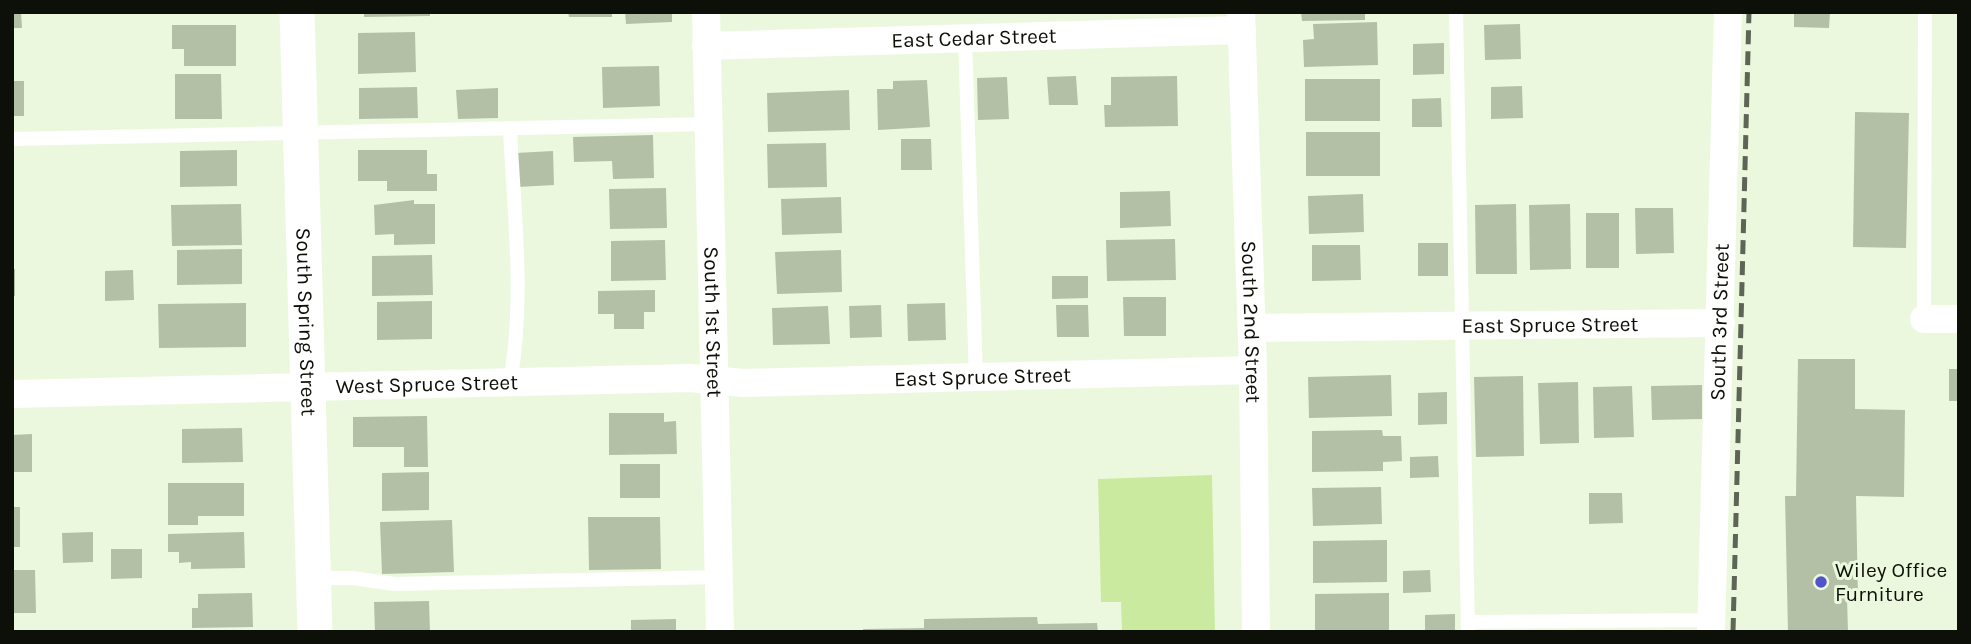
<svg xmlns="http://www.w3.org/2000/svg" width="1971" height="644" font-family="Karla,sans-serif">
<rect width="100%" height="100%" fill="#ecf8de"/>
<path fill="#caeaa0" d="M 1212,475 L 1215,632 L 1122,632 L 1121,602 L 1101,602 L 1098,479 Z"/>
<path fill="#b4c0a6" d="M 12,12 L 21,12 L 22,28 L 12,28 Z
M 364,12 L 430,12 L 430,16 L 364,17 Z
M 568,12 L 612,12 L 612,17 L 569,17 Z
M 625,12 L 672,12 L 672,22 L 626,24 Z
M 1301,12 L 1365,12 L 1365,20 L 1302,21 Z
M 1794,12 L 1830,12 L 1829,28 L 1794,27 Z
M 1377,22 L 1378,65 L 1304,67 L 1303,40 L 1314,39 L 1313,24 Z
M 1520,24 L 1521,59 L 1485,60 L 1484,25 Z
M 172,25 L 236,25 L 236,66 L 184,66 L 184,49 L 172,49 Z
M 415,32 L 416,72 L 358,74 L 358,33 Z
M 1444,43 L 1444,74 L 1413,75 L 1413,44 Z
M 659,66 L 660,106 L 603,108 L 602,67 Z
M 175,74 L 221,74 L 222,119 L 175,119 Z
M 1076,76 L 1078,105 L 1049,105 L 1047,77 Z
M 1177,76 L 1178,126 L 1105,127 L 1104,105 L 1111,105 L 1111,77 Z
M 1007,77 L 1009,119 L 978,120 L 977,78 Z
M 1305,79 L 1380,79 L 1380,121 L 1305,121 Z
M 927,80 L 930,127 L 878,130 L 877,89 L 893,89 L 893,81 Z
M 12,81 L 24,81 L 24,116 L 12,116 Z
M 1522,86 L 1523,118 L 1491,119 L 1491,87 Z
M 417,87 L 418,118 L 359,119 L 359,88 Z
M 498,88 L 498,118 L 458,119 L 456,90 Z
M 849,90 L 850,130 L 768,132 L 767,93 Z
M 1441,98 L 1442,127 L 1412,127 L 1412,99 Z
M 1855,112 L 1909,113 L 1906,248 L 1853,247 Z
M 1306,132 L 1380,132 L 1380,176 L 1306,176 Z
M 653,135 L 654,178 L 613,179 L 612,161 L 574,162 L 573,137 Z
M 901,139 L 931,139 L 932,170 L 901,170 Z
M 826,143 L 827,187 L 768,188 L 767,144 Z
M 237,150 L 237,186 L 180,187 L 180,151 Z
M 358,150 L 427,150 L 427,174 L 437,174 L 437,191 L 387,191 L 387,181 L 358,181 Z
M 553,151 L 554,185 L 518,187 L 516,153 Z
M 666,188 L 667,228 L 610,229 L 609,189 Z
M 1170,191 L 1171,226 L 1120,228 L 1120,192 Z
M 1363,194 L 1364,232 L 1309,234 L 1308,196 Z
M 841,197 L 842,233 L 782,235 L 781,199 Z
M 414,200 L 414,204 L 435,204 L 435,244 L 394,245 L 394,234 L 375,235 L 374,205 Z
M 241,204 L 242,245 L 172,246 L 171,205 Z
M 1516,204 L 1517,274 L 1476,274 L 1475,205 Z
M 1570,204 L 1571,269 L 1530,270 L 1529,205 Z
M 1635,208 L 1673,208 L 1674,253 L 1636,254 Z
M 1586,213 L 1619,213 L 1619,268 L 1586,268 Z
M 1175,239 L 1176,280 L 1107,281 L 1106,240 Z
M 665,240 L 666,280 L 611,281 L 611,241 Z
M 1418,243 L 1448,243 L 1448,276 L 1418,276 Z
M 1312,245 L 1360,245 L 1361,280 L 1312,281 Z
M 242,249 L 242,284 L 177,285 L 177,250 Z
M 841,250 L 842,292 L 777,294 L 775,252 Z
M 432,255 L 433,295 L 372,296 L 372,256 Z
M 12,269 L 15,269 L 15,296 L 12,296 Z
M 133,270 L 134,300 L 105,301 L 105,271 Z
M 1052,276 L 1088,276 L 1088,298 L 1052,299 Z
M 655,290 L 655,312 L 644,312 L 644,329 L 614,329 L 614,314 L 598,314 L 598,291 Z
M 1123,297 L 1166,297 L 1166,336 L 1124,336 Z
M 432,301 L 432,339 L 377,340 L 377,302 Z
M 246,303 L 246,347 L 159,348 L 158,304 Z
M 945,303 L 946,340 L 908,341 L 907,304 Z
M 881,305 L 882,337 L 850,338 L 849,306 Z
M 1056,305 L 1088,305 L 1089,337 L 1057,337 Z
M 828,306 L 830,344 L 773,345 L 772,308 Z
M 1798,359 L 1855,359 L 1855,409 L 1905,410 L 1904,497 L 1856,496 L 1858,598 L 1847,598 L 1848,632 L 1788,632 L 1785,496 L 1796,496 Z
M 1949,369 L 1959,369 L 1959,401 L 1949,401 Z
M 1391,375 L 1392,416 L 1309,418 L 1308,377 Z
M 1523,376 L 1524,456 L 1476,457 L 1474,377 Z
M 1578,382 L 1579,443 L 1540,444 L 1538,383 Z
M 1702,385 L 1702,419 L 1652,420 L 1651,386 Z
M 1632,386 L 1634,437 L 1594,438 L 1593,387 Z
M 1447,392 L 1447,424 L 1418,425 L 1418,393 Z
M 609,413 L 664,413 L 664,422 L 676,421 L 677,454 L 609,455 Z
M 427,416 L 428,467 L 404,467 L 404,447 L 353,447 L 353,417 Z
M 242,428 L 243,462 L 182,463 L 182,429 Z
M 1382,430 L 1383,436 L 1401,436 L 1402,461 L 1383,462 L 1383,471 L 1312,472 L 1312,431 Z
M 32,434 L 32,472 L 12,472 L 12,435 Z
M 1438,456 L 1439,477 L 1410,478 L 1410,457 Z
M 620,464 L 660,464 L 660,498 L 620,498 Z
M 429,472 L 429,510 L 382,511 L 382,473 Z
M 168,483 L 244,483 L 244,516 L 198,516 L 198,525 L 168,525 Z
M 1381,487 L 1382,524 L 1313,526 L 1312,488 Z
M 1589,493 L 1622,493 L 1623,523 L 1589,524 Z
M 12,507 L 20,507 L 20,547 L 12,547 Z
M 588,517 L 660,517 L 661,569 L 589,570 Z
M 452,520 L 454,572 L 382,574 L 380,522 Z
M 93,532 L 93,562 L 63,563 L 62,533 Z
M 244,532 L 245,568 L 191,569 L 191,562 L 179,563 L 179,552 L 168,552 L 168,534 Z
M 1387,540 L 1387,582 L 1313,583 L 1313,541 Z
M 111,549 L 142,549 L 142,578 L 111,579 Z
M 12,570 L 35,570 L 36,613 L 12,613 Z
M 1430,570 L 1431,592 L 1403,593 L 1403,571 Z
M 252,593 L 253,627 L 192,628 L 192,608 L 198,608 L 198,594 Z
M 1389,593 L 1389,632 L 1315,632 L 1315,594 Z
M 429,601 L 430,632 L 375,632 L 374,602 Z
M 1455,614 L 1455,632 L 1425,632 L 1425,615 Z
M 1037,617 L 1038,624 L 1097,623 L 1098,632 L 863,632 L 863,629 L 924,628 L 924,619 Z
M 676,619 L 676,632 L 631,632 L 631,620 Z"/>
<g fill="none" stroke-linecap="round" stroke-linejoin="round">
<path stroke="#fff" stroke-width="14" d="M 1456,12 L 1468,632
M 965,38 L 976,378
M 510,130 C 514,213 525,300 510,382
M 12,139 L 709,124
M 1924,319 L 1925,12
M 314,578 L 352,578 L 395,584 L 719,577
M 1468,622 L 1711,620"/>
<g stroke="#fff" stroke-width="28">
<path id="s1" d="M 706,12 L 720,632"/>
<path id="s2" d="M 1241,12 L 1253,370 L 1256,632"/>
<path id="s3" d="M 706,46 L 1242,30"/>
<path d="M 1924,319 L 1959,319"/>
<path id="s4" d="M 1252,328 L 1721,323"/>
<path id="s5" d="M 12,394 L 690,378 L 743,383 L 1253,370"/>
<path id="s6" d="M 1711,632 L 1728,12"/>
</g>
<path stroke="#fff" stroke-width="35" id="s7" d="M 297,12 L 315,632"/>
<path stroke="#5e6456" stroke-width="5" stroke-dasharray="14 7" stroke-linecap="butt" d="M 1733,632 L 1749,12"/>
</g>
<circle fill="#5153c9" stroke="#ecf8de" stroke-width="2.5" cx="1821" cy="582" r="7"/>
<g text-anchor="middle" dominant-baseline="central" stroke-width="6" stroke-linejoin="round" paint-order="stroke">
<g font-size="21" fill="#0d1008" stroke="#ecf8de">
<text stroke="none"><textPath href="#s3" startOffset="268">East Cedar Street</textPath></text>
<text stroke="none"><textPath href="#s7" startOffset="310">South Spring Street</textPath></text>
<text stroke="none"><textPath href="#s1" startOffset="310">South 1st Street</textPath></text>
<text stroke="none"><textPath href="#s2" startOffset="310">South 2nd Street</textPath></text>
<text stroke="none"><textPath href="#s6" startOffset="310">South 3rd Street</textPath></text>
<text stroke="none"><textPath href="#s4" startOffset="298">East Spruce Street</textPath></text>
<text stroke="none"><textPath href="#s5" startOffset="971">East Spruce Street</textPath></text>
<text stroke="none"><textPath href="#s5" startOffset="415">West Spruce Street</textPath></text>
</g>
<g font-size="21" fill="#0d1008" stroke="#ecf8de" text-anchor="start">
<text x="1835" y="570">Wiley Office<tspan x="1835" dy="24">Furniture</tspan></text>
</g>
</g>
<rect width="1971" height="644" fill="none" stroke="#0d1008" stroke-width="28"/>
</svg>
